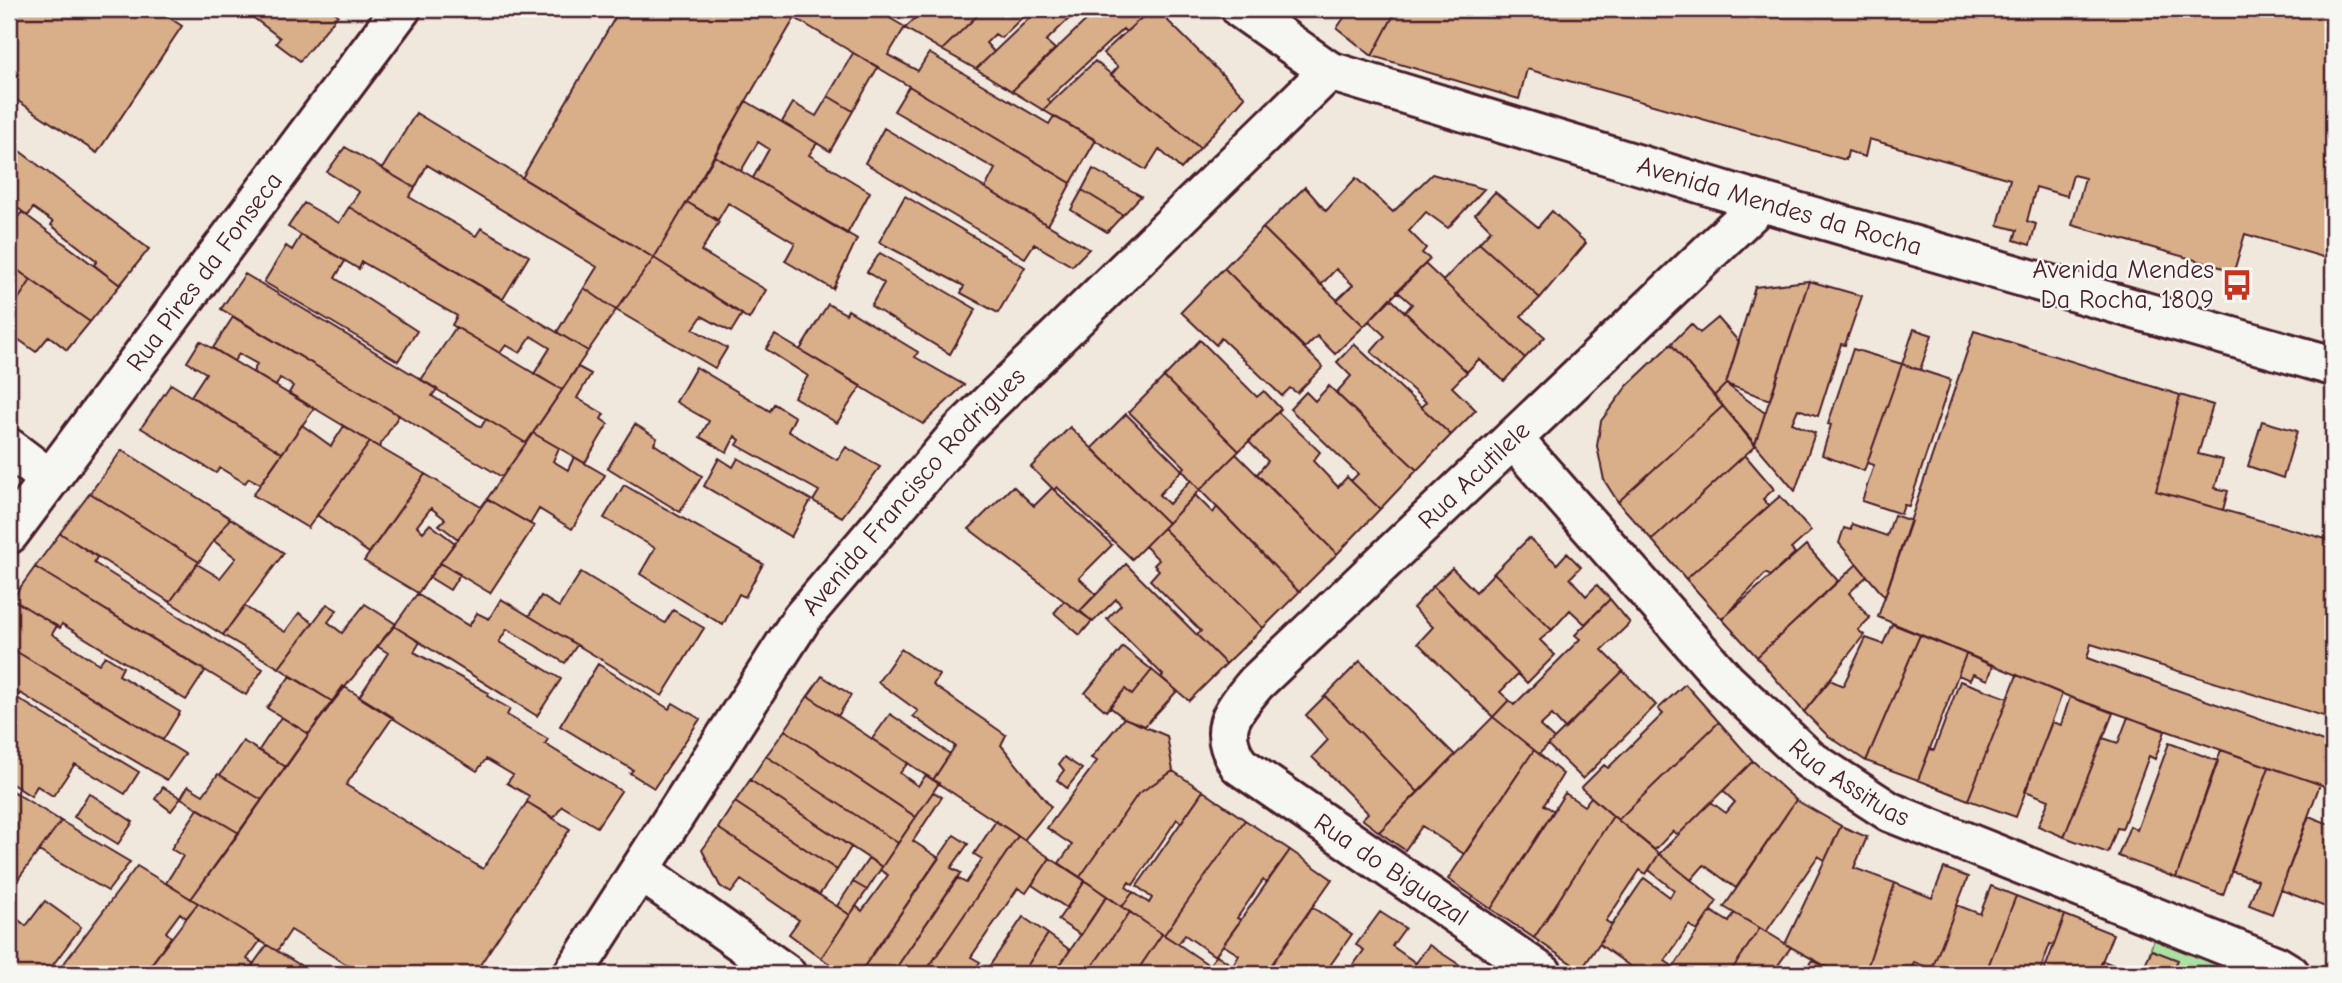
<svg xmlns="http://www.w3.org/2000/svg" width="2342" height="983" font-family="'Comic Neue',sans-serif">
<rect width="100%" height="100%" fill="#f0e8dd"/>
<filter id="ink" filterUnits="userSpaceOnUse"><feTurbulence type="fractalNoise" baseFrequency=".0143" numOctaves="2"/><feDisplacementMap in="SourceGraphic" scale="14" xChannelSelector="R" yChannelSelector="G"/><feConvolveMatrix kernelMatrix="1 2 1 2 8 2 1 2 1" color-interpolation-filters="sRGB"/></filter>
<g filter="url(#ink)">
<path fill="#ace1a4" stroke="#7b8068" stroke-width="2" d="M 2156,932 L 2246,974 L 2143,974 Z"/>
<path fill="#d9af8a" stroke="#4a1f2b" stroke-width="2" d="M 9,9 L 156,9 L 182,26 L 97,153 L 9,95 Z
M 242,9 L 330,9 L 338,15 L 300,61 L 276,43 L 280,38 Z
M 620,9 L 800,9 L 654,258 L 522,178 Z
M 800,9 L 816,9 L 826,14 L 829,9 L 874,9 L 905,27 L 888,55 L 918,71 L 929,53 L 1049,124 L 1054,116 L 1096,140 L 1071,183 L 795,18 Z
M 984,9 L 1031,9 L 1001,38 L 995,34 L 986,43 L 994,52 L 976,69 L 942,50 Z
M 984,9 L 942,50 L 905,28 L 925,9 Z
M 1039,9 L 1079,9 L 1046,41 L 1055,49 L 1012,91 L 976,69 Z
M 1098,9 L 1151,9 L 1126,32 L 1123,29 L 1048,99 L 1051,103 L 1043,110 L 1012,91 Z
M 1151,9 L 1156,9 L 1245,97 L 1200,148 L 1111,75 L 1118,67 L 1103,53 Z
M 1350,9 L 1397,9 L 1372,56 L 1337,28 Z
M 1397,9 L 2333,9 L 2333,260 L 2245,234 L 2234,271 L 2072,225 L 2085,178 L 2073,175 L 2067,196 L 2036,187 L 2027,221 L 2036,224 L 2030,245 L 2014,240 L 2017,230 L 1998,225 L 2010,179 L 1869,139 L 1865,157 L 1848,151 L 1846,160 L 1527,69 L 1519,99 L 1372,56 Z
M 853,53 L 878,67 L 853,111 L 828,96 Z
M 1095,61 L 1200,148 L 1181,169 L 1159,149 L 1146,170 L 1043,110 Z
M 909,86 L 1071,183 L 1048,225 L 985,188 L 995,169 L 894,111 Z
M 828,96 L 853,111 L 830,151 L 782,122 L 793,103 L 816,116 Z
M 746,101 L 817,143 L 809,155 L 870,192 L 847,234 L 753,178 L 769,149 L 758,142 L 741,171 L 715,156 Z
M 416,113 L 654,258 L 616,310 L 584,288 L 597,267 L 427,165 L 415,188 L 382,169 Z
M 884,128 L 985,188 L 1089,249 L 1072,266 L 1034,244 L 1025,258 L 865,163 Z
M 13,146 L 149,249 L 120,285 L 94,265 L 97,261 L 51,225 L 53,222 L 33,208 L 28,216 L 9,201 L 9,152 Z
M 345,147 L 415,188 L 409,197 L 476,236 L 481,228 L 529,256 L 503,299 L 349,207 L 359,192 L 327,172 Z
M 715,156 L 857,239 L 833,289 L 785,261 L 795,243 L 728,203 L 718,220 L 687,202 Z
M 1093,169 L 1141,196 L 1123,215 L 1082,190 Z
M 1432,174 L 1484,189 L 1448,228 L 1426,212 L 1409,231 L 1426,248 L 1422,253 L 1430,259 L 1364,326 L 1337,300 L 1353,285 L 1336,269 L 1321,285 L 1263,228 L 1305,187 L 1326,211 L 1356,178 L 1393,212 Z
M 1082,190 L 1123,215 L 1107,232 L 1071,210 Z
M 1495,192 L 1538,227 L 1552,211 L 1586,243 L 1540,298 L 1479,243 L 1491,230 L 1475,214 Z
M 905,196 L 1025,267 L 998,313 L 961,293 L 964,286 L 879,242 Z
M 687,202 L 719,222 L 701,251 L 766,290 L 749,319 L 654,258 Z
M 304,203 L 339,223 L 349,207 L 588,351 L 562,390 L 534,374 L 550,348 L 531,336 L 520,353 L 506,345 L 500,353 L 452,325 L 457,316 L 362,262 L 359,269 L 288,227 Z
M 22,212 L 120,285 L 90,322 L 9,264 L 9,223 L 11,225 Z
M 1263,228 L 1364,326 L 1335,354 L 1317,336 L 1305,348 L 1224,268 Z
M 301,235 L 345,261 L 335,278 L 417,331 L 398,361 L 264,282 L 286,246 L 292,250 Z
M 1479,243 L 1540,298 L 1521,316 L 1545,337 L 1525,358 L 1443,281 Z
M 880,253 L 976,309 L 950,354 L 871,306 L 884,283 L 867,272 Z
M 654,258 L 742,314 L 731,332 L 702,316 L 693,329 L 727,348 L 715,368 L 616,310 Z
M 9,264 L 31,280 L 9,313 Z
M 1425,264 L 1525,358 L 1504,381 L 1479,359 L 1467,372 L 1405,312 L 1412,304 L 1397,291 Z
M 1224,268 L 1323,367 L 1297,393 L 1290,388 L 1282,396 L 1221,338 L 1216,345 L 1181,312 Z
M 245,274 L 437,389 L 432,396 L 481,427 L 486,419 L 526,443 L 502,477 L 221,309 Z
M 31,280 L 90,322 L 67,350 L 49,336 L 36,352 L 12,335 L 9,339 L 9,313 Z
M 1809,281 L 1770,400 L 1726,384 L 1755,287 Z
M 1809,281 L 1862,296 L 1845,345 L 1841,344 L 1818,416 L 1798,409 L 1792,423 L 1815,433 L 1795,491 L 1755,444 Z
M 584,288 L 616,310 L 588,351 L 557,332 Z
M 1390,298 L 1467,372 L 1452,387 L 1476,410 L 1451,435 L 1421,407 L 1426,402 L 1371,352 L 1385,336 L 1369,321 Z
M 828,304 L 846,314 L 848,310 L 918,352 L 915,357 L 964,385 L 923,424 L 800,350 Z
M 233,317 L 399,415 L 379,447 L 289,393 L 293,386 L 280,378 L 276,386 L 253,372 L 257,364 L 239,354 L 234,361 L 213,348 Z
M 1718,318 L 1739,342 L 1726,384 L 1714,396 L 1671,344 L 1691,324 L 1700,333 Z
M 456,327 L 562,390 L 526,443 L 421,380 Z
M 1914,329 L 1932,335 L 1920,370 L 1902,364 Z
M 1974,331 L 2180,395 L 2156,491 L 2333,541 L 2333,719 L 2091,644 L 2087,658 L 2332,745 L 2330,751 L 2333,753 L 2333,789 L 2070,697 L 1878,617 Z
M 775,335 L 861,386 L 837,423 L 794,397 L 808,376 L 766,349 Z
M 1200,340 L 1257,397 L 1264,391 L 1281,409 L 1239,451 L 1164,377 Z
M 200,341 L 314,409 L 282,453 L 191,396 L 206,373 L 187,362 Z
M 1354,344 L 1451,435 L 1417,470 L 1336,393 L 1351,376 L 1337,362 Z
M 1671,344 L 1723,406 L 1618,502 L 1604,480 L 1597,446 L 1601,421 L 1627,386 Z
M 1853,349 L 1902,364 L 1864,471 L 1822,455 L 1831,425 L 1828,424 Z
M 1902,364 L 1951,380 L 1909,506 L 1904,505 L 1901,514 L 1862,501 L 1874,465 L 1867,463 Z
M 578,367 L 591,374 L 577,398 L 604,414 L 601,419 L 608,424 L 585,463 L 533,433 Z
M 696,367 L 770,411 L 774,404 L 795,417 L 788,431 L 837,460 L 846,447 L 880,467 L 842,517 L 813,501 L 819,491 L 737,445 L 740,440 L 735,436 L 727,452 L 700,437 L 709,421 L 676,402 Z
M 1164,377 L 1239,451 L 1200,490 L 1182,470 L 1185,467 L 1129,412 Z
M 171,384 L 282,453 L 260,484 L 249,478 L 245,483 L 220,468 L 216,473 L 141,428 Z
M 1726,384 L 1765,413 L 1755,444 L 1714,396 Z
M 1329,386 L 1417,470 L 1380,509 L 1351,481 L 1358,474 L 1290,409 L 1306,392 L 1315,401 Z
M 2180,395 L 2213,405 L 2198,454 L 2223,460 L 2215,488 L 2228,491 L 2223,510 L 2156,491 Z
M 1723,406 L 1755,446 L 1652,540 L 1618,502 Z
M 1278,412 L 1320,452 L 1313,461 L 1338,487 L 1347,477 L 1380,509 L 1337,554 L 1257,474 L 1268,461 L 1249,442 Z
M 1126,414 L 1182,470 L 1159,495 L 1169,504 L 1191,480 L 1200,490 L 1168,523 L 1092,448 Z
M 2262,421 L 2297,431 L 2283,478 L 2248,466 Z
M 635,424 L 657,438 L 654,444 L 702,476 L 680,512 L 608,468 Z
M 302,425 L 331,446 L 344,426 L 370,442 L 308,528 L 253,495 Z
M 1070,427 L 1168,523 L 1132,559 L 1057,487 L 1054,490 L 1031,467 Z
M 533,433 L 559,448 L 553,461 L 568,470 L 574,457 L 605,475 L 572,529 L 539,509 L 530,524 L 487,499 Z
M 370,442 L 425,474 L 369,553 L 317,515 Z
M 122,450 L 230,518 L 199,562 L 90,493 Z
M 1236,454 L 1337,554 L 1299,592 L 1200,490 Z
M 1745,455 L 1774,489 L 1763,499 L 1769,506 L 1686,579 L 1652,540 Z
M 719,458 L 733,467 L 738,458 L 811,500 L 791,537 L 704,486 Z
M 425,474 L 481,507 L 458,539 L 439,525 L 445,519 L 431,508 L 417,526 L 423,532 L 430,524 L 455,543 L 418,593 L 364,561 Z
M 624,485 L 763,564 L 745,597 L 739,594 L 723,625 L 640,574 L 655,548 L 604,518 Z
M 1013,486 L 1034,506 L 1052,488 L 1112,545 L 1079,578 L 1096,594 L 1079,612 L 969,529 Z
M 90,493 L 199,562 L 170,602 L 60,533 Z
M 1195,495 L 1213,513 L 1217,507 L 1299,592 L 1263,628 L 1163,528 Z
M 1780,496 L 1811,531 L 1791,549 L 1795,553 L 1770,576 L 1766,573 L 1722,619 L 1686,579 Z
M 487,499 L 534,526 L 490,593 L 440,563 Z
M 1894,515 L 1911,521 L 1885,597 L 1839,543 L 1844,528 L 1851,530 L 1852,524 L 1887,536 Z
M 230,518 L 284,553 L 223,635 L 170,602 L 197,564 L 220,578 L 236,558 L 214,541 Z
M 1163,528 L 1263,628 L 1226,664 L 1197,635 L 1201,631 L 1150,580 L 1159,570 L 1154,565 L 1159,560 L 1145,546 Z
M 60,533 L 97,557 L 94,563 L 263,669 L 246,695 L 35,567 Z
M 1529,538 L 1557,564 L 1567,553 L 1581,567 L 1570,578 L 1586,596 L 1597,585 L 1610,599 L 1585,624 L 1570,610 L 1552,630 L 1494,573 Z
M 1806,545 L 1838,581 L 1757,657 L 1722,619 Z
M 440,563 L 460,574 L 450,590 L 429,577 Z
M 1126,564 L 1226,664 L 1189,701 L 1161,677 L 1163,675 L 1107,619 L 1121,605 L 1116,599 L 1093,622 L 1080,611 Z
M 1857,564 L 1867,576 L 1849,593 L 1870,618 L 1858,630 L 1864,635 L 1804,712 L 1757,657 Z
M 35,567 L 205,671 L 186,700 L 62,624 L 60,628 L 12,599 Z
M 1452,568 L 1476,592 L 1494,573 L 1552,630 L 1540,640 L 1555,655 L 1527,683 L 1433,586 Z
M 581,572 L 665,623 L 673,610 L 704,628 L 662,696 L 529,616 L 541,596 L 559,607 Z
M 1433,586 L 1518,674 L 1500,692 L 1509,700 L 1493,717 L 1418,643 L 1433,627 L 1413,608 Z
M 417,594 L 469,626 L 477,613 L 489,619 L 501,599 L 577,645 L 565,663 L 507,629 L 499,642 L 561,679 L 537,716 L 394,626 Z
M 12,599 L 57,626 L 52,634 L 99,664 L 105,656 L 123,667 L 119,675 L 180,712 L 163,740 L 9,647 L 9,603 Z
M 1610,599 L 1630,623 L 1602,650 L 1623,671 L 1565,729 L 1552,715 L 1540,726 L 1554,739 L 1539,754 L 1493,717 L 1509,700 L 1514,705 L 1580,639 L 1575,635 Z
M 1064,601 L 1092,621 L 1080,635 L 1054,613 Z
M 327,604 L 337,610 L 328,622 L 342,633 L 365,604 L 396,624 L 333,702 L 279,668 Z
M 244,606 L 285,632 L 299,613 L 313,623 L 279,668 L 223,635 Z
M 1892,624 L 1920,635 L 1866,761 L 1827,735 L 1804,712 L 1830,680 L 1843,686 L 1866,638 L 1883,644 Z
M 394,626 L 420,642 L 414,652 L 489,693 L 487,696 L 510,709 L 507,715 L 548,739 L 545,744 L 621,791 L 597,827 L 562,806 L 554,818 L 527,802 L 529,796 L 507,783 L 513,775 L 486,759 L 477,771 L 359,697 L 388,653 L 377,646 Z
M 1920,635 L 1966,654 L 1918,780 L 1866,761 Z
M 9,647 L 185,754 L 167,780 L 20,693 L 17,698 L 9,693 Z
M 1123,647 L 1152,670 L 1132,695 L 1125,689 L 1106,711 L 1085,693 Z
M 901,649 L 939,675 L 933,685 L 1006,735 L 1001,745 L 1051,807 L 1024,840 L 933,780 L 955,746 L 913,716 L 918,711 L 878,682 Z
M 1966,654 L 1993,666 L 1988,680 L 1973,674 L 1970,680 L 1958,675 Z
M 1360,661 L 1455,755 L 1418,792 L 1325,696 Z
M 598,664 L 669,709 L 673,703 L 700,719 L 654,788 L 630,773 L 633,770 L 560,726 Z
M 1152,670 L 1177,691 L 1145,726 L 1124,718 L 1110,707 L 1125,689 L 1132,695 Z
M 1623,671 L 1656,705 L 1583,779 L 1548,745 Z
M 2017,675 L 2062,694 L 2016,817 L 1968,800 Z
M 290,676 L 333,702 L 309,734 L 267,708 Z
M 822,676 L 851,695 L 838,716 L 808,696 Z
M 1960,681 L 2008,698 L 1968,800 L 1918,780 L 1930,749 L 1934,750 Z
M 1685,684 L 1719,722 L 1618,820 L 1581,788 L 1604,765 L 1608,768 L 1663,714 L 1658,709 Z
M 343,686 L 393,717 L 346,785 L 483,869 L 527,802 L 570,829 L 474,974 L 362,974 L 291,930 L 277,951 L 191,899 Z
M 9,693 L 139,772 L 125,794 L 75,764 L 53,796 L 37,786 L 31,796 L 9,782 Z
M 808,696 L 908,763 L 900,773 L 918,786 L 926,775 L 939,783 L 916,817 L 785,730 Z
M 1325,696 L 1418,792 L 1379,832 L 1362,819 L 1368,813 L 1312,757 L 1328,740 L 1306,715 Z
M 2070,697 L 2113,713 L 2064,837 L 2038,826 L 2049,800 L 2025,791 L 2052,722 L 2061,725 Z
M 890,714 L 950,754 L 933,780 L 872,739 Z
M 281,717 L 309,734 L 286,767 L 259,750 Z
M 1493,717 L 1534,750 L 1464,854 L 1422,826 L 1405,850 L 1379,832 Z
M 2128,717 L 2165,731 L 2155,759 L 2149,756 L 2122,829 L 2117,828 L 2108,853 L 2064,837 L 2103,738 L 2118,743 Z
M 1124,718 L 1167,736 L 1173,771 L 1138,794 L 1080,877 L 1059,863 L 1072,845 L 1047,828 L 1097,761 L 1091,758 Z
M 1719,722 L 1753,761 L 1678,835 L 1673,831 L 1655,850 L 1618,820 Z
M 785,730 L 916,817 L 898,843 L 766,756 Z
M 243,741 L 286,767 L 262,800 L 220,775 Z
M 2169,743 L 2218,761 L 2176,878 L 2118,856 L 2130,826 L 2137,830 Z
M 1534,750 L 1563,774 L 1544,805 L 1554,811 L 1491,909 L 1448,879 Z
M 2221,750 L 2269,767 L 2223,895 L 2176,878 Z
M 766,756 L 898,843 L 882,867 L 750,780 Z
M 1064,757 L 1082,769 L 1067,788 L 1057,780 L 1064,770 L 1059,764 Z
M 1753,761 L 1796,800 L 1736,888 L 1704,865 L 1691,880 L 1659,854 L 1711,802 L 1726,813 L 1735,802 L 1723,791 Z
M 2269,767 L 2320,784 L 2272,914 L 2249,905 L 2258,880 L 2231,871 Z
M 1173,771 L 1203,791 L 1181,823 L 1177,819 L 1133,885 L 1129,882 L 1126,887 L 1133,892 L 1122,907 L 1080,877 L 1138,794 Z
M 218,774 L 262,800 L 239,833 L 181,798 L 188,786 L 203,795 Z
M 750,780 L 851,847 L 837,870 L 735,802 Z
M 163,787 L 181,798 L 171,811 L 155,799 Z
M 9,789 L 61,821 L 10,890 L 9,868 L 16,859 L 9,854 Z
M 1203,791 L 1245,820 L 1164,935 L 1122,907 L 1133,892 L 1149,903 L 1152,898 L 1137,886 Z
M 933,792 L 942,797 L 913,841 L 939,858 L 859,974 L 844,974 L 821,958 L 856,906 L 862,911 L 888,875 L 880,870 Z
M 89,793 L 133,822 L 118,844 L 74,817 Z
M 1565,793 L 1584,806 L 1591,797 L 1613,816 L 1534,938 L 1491,909 Z
M 1796,800 L 1841,826 L 1825,860 L 1818,856 L 1766,932 L 1724,907 Z
M 735,802 L 837,870 L 819,895 L 718,828 Z
M 198,809 L 239,833 L 191,899 L 166,883 L 183,856 L 171,849 Z
M 2333,814 L 2333,895 L 2328,908 L 2281,890 L 2309,816 L 2329,824 Z
M 1613,816 L 1659,854 L 1646,874 L 1640,870 L 1606,921 L 1612,925 L 1581,970 L 1534,938 Z
M 1245,820 L 1290,850 L 1266,883 L 1263,880 L 1237,918 L 1241,920 L 1215,956 L 1185,935 L 1178,944 L 1164,935 Z
M 61,821 L 130,862 L 108,891 L 39,851 Z
M 996,821 L 1018,836 L 924,974 L 892,974 L 957,878 L 966,883 L 982,859 L 974,854 Z
M 1841,826 L 1867,837 L 1854,868 L 1895,883 L 1865,974 L 1840,974 L 1785,944 Z
M 718,828 L 850,915 L 821,958 L 789,934 L 799,920 L 741,880 L 731,893 L 720,886 L 702,850 Z
M 954,835 L 968,844 L 951,868 L 961,873 L 892,974 L 859,974 Z
M 1018,836 L 1050,858 L 1026,893 L 1018,888 L 971,957 L 980,962 L 971,974 L 924,974 Z
M 1290,850 L 1332,879 L 1265,974 L 1222,974 L 1209,965 L 1217,955 L 1233,966 L 1239,955 L 1223,945 Z
M 1659,854 L 1717,901 L 1697,931 L 1689,925 L 1665,961 L 1674,967 L 1669,974 L 1641,974 L 1599,944 L 1644,878 L 1670,897 L 1674,890 L 1649,870 Z
M 869,858 L 882,867 L 867,890 L 853,882 Z
M 1050,858 L 1085,881 L 1067,908 L 1032,885 Z
M 137,866 L 198,903 L 186,918 L 180,913 L 166,932 L 171,937 L 144,974 L 56,974 Z
M 1944,868 L 1968,877 L 1932,969 L 1914,962 L 1910,973 L 1913,974 L 1865,974 L 1895,883 L 1932,898 Z
M 1085,881 L 1107,896 L 1081,935 L 1058,920 Z
M 853,882 L 867,890 L 850,915 L 837,906 Z
M 1991,886 L 2016,896 L 1985,974 L 1930,974 L 1957,905 L 1980,914 Z
M 1107,896 L 1130,912 L 1087,974 L 1054,974 Z
M 2016,896 L 2065,915 L 2054,945 L 2050,944 L 2039,974 L 1985,974 Z
M 45,901 L 81,927 L 46,974 L 9,974 L 9,912 L 26,926 Z
M 198,903 L 260,941 L 247,959 L 254,964 L 246,974 L 144,974 Z
M 1312,907 L 1352,934 L 1324,974 L 1265,974 Z
M 1711,911 L 1729,922 L 1734,913 L 1760,928 L 1729,974 L 1669,974 Z
M 1130,912 L 1162,934 L 1135,974 L 1087,974 Z
M 1380,912 L 1405,928 L 1392,946 L 1416,963 L 1408,974 L 1347,974 L 1364,950 L 1356,945 Z
M 2065,915 L 2113,934 L 2097,974 L 2043,974 Z
M 1023,917 L 1048,934 L 1022,974 L 984,974 Z
M 1760,928 L 1791,947 L 1776,968 L 1785,974 L 1729,974 Z
M 1048,934 L 1070,950 L 1054,974 L 1022,974 Z
M 1162,934 L 1178,944 L 1222,974 L 1135,974 Z
M 267,945 L 300,965 L 294,974 L 246,974 Z
M 1429,945 L 1472,973 L 1408,974 Z
M 2152,950 L 2178,960 L 2171,974 L 2140,974 Z
M 1812,960 L 1840,974 L 1802,974 Z
M 2103,961 L 2136,974 L 2097,974 Z"/>
<g fill="none" stroke-linecap="round" stroke-linejoin="round">
<defs>
<g id="minor">
<path id="s1" d="M 1241,9 L 1329,71 L 1762,202 L 2333,366"/>
<path id="s2" d="M 1513,439 L 1726,681 L 1810,760 L 1890,812 L 2277,966 L 2290,974"/>
<path d="M 9,448 L 50,479"/>
<path id="s3" d="M 9,534 L 401,9"/>
<path d="M 642,872 L 786,974"/>
<path id="s4" d="M 573,974 L 802,618 L 961,431 L 1329,71"/>
<path id="s5" d="M 1543,974 L 1239,765 C 1216,729 1232,712 1256,683 L 1762,202"/>
</g>
</defs>
<use href="#minor" stroke="#4a1f2b" stroke-width="44"/>
<use href="#minor" stroke="#f6f6f2" stroke-width="38"/>
</g>
</g>
<defs>
<symbol id="bus-bare" viewBox="-9 -9 18 18"><path d="M-5-6H5V4H4V6H2V4H-2V6H-4V4H-5ZM-3.5-4V0h7V-4ZM-3.5 1.2v1.5H-2V1.2ZM2 1.2v1.5H3.5V1.2Z" fill="#c8321e" stroke="#f6f6f2" stroke-width="2.5" paint-order="stroke"/></symbol>
</defs>
<g fill-rule="evenodd">
<use href="#bus-bare" x="2215" y="263" width="44" height="44"/>
</g>
<g text-anchor="middle" dominant-baseline="central" stroke-width="5" stroke-linejoin="round" paint-order="stroke">
<g font-size="26" fill="#4a1f2b" stroke="#f6f6f2">
<text stroke="none"><textPath href="#s1" startOffset="578">Avenida Mendes da Rocha</textPath></text>
<text stroke="none"><textPath href="#s3" startOffset="327">Rua Pires da Fonseca</textPath></text>
<text stroke="none"><textPath href="#s5" startOffset="763">Rua Acutilele</textPath></text>
<text stroke="none"><textPath href="#s4" startOffset="592">Avenida Francisco Rodrigues</textPath></text>
<text stroke="none"><textPath href="#s2" startOffset="483">Rua Assituas</textPath></text>
<text transform="translate(1391 870) rotate(34)">Rua do Biguazal</text>
</g>
<g font-size="26" fill="#4a1f2b" stroke="#f6f6f2" text-anchor="end">
<text x="2214" y="270">Avenida Mendes<tspan x="2214" dy="30">Da Rocha, 1809</tspan></text>
</g>
</g>
<rect width="2342" height="983" fill="none" stroke="#f6f6f2" stroke-width="35"/>
<rect x="18" y="18" width="2307" height="948" fill="none" stroke="#4a1f2b" stroke-width="2.5" filter="url(#ink)"/>
</svg>
